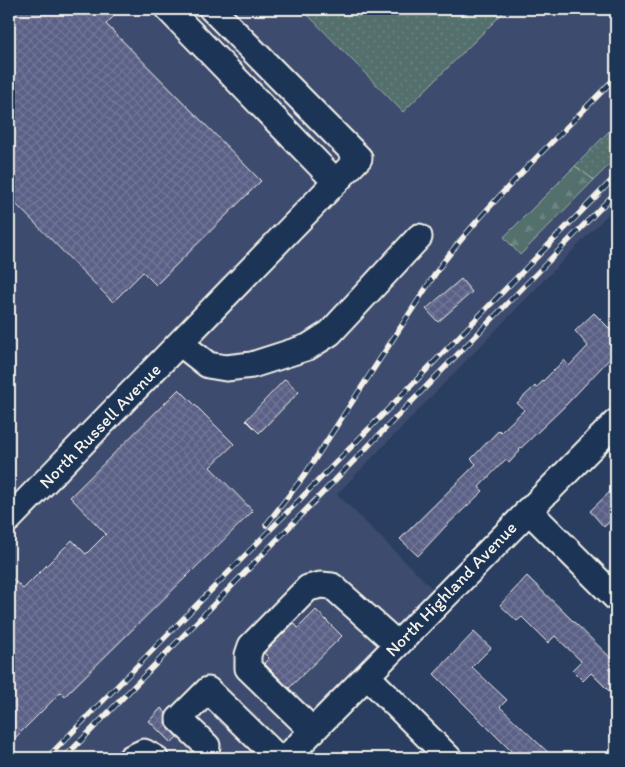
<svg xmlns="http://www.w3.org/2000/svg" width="625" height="767" font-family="Itim,sans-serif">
<defs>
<pattern id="grass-dots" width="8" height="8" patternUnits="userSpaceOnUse" patternTransform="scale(1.25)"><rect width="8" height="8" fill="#536f6d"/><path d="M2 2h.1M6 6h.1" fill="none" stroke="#6c8482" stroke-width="1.8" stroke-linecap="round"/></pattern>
<pattern id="forest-firs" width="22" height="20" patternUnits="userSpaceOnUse" patternTransform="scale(1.25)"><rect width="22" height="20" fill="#536f6d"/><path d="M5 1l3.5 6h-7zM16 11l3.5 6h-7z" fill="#6c8482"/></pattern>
<pattern id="building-cross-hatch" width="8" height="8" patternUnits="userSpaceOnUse" patternTransform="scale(1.25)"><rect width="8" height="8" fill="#5a6086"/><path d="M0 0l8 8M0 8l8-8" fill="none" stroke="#727797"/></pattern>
</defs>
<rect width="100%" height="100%" fill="#293e60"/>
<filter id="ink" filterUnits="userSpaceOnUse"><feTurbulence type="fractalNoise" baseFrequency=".02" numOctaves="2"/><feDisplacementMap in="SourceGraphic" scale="10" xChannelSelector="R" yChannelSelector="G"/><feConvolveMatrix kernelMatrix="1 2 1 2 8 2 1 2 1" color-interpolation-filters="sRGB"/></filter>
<g filter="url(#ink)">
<path fill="#3c4b6e" d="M 9,9 L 302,9 L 403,112 L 507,9 L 616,9 L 616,124 L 504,237 L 520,254 L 616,158 L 616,206 L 337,494 L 435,591 L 274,758 L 9,758 Z"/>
<path fill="url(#grass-dots)" stroke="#a4b0aa" d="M 302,9 L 507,9 L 403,112 Z
M 616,124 L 616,158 L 594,180 L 575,166 Z"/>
<path fill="url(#forest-firs)" stroke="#a4b0aa" d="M 575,166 L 594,180 L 520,255 L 504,237 Z"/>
<path fill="url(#building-cross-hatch)" stroke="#f4f1e8" d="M 9,9 L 121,9 L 106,24 L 261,181 L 156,285 L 143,272 L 113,302 L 9,197 Z
M 461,279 L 472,292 L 438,322 L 426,309 Z
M 594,313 L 616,335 L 616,352 L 565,406 L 519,450 L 520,451 L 509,463 L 506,459 L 479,487 L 483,491 L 445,527 L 418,556 L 400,539 L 476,464 L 471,459 L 499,430 L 501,432 L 524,410 L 517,403 L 535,386 L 536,388 L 564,360 L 569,366 L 588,346 L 575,331 Z
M 285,379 L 299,392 L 259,433 L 246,420 Z
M 179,389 L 234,444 L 210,467 L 253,511 L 65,696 L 61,692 L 9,744 L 9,575 L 23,589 L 72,540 L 86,554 L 106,534 L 70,497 Z
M 616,486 L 616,516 L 604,527 L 590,511 Z
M 527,576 L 616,663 L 616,698 L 591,673 L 583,681 L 572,670 L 581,661 L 555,636 L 548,643 L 522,617 L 517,621 L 500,605 Z
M 316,610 L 342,636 L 289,688 L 264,663 L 269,658 L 264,653 L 294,623 L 298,628 Z
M 474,632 L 491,648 L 472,667 L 507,700 L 500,707 L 554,758 L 518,758 L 434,674 Z
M 161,708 L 166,713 L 165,723 L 177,737 L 171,743 L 149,721 Z"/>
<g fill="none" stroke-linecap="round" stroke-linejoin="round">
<defs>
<path id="minor" d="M 168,9 L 336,182
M 180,343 L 208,365 L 226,368 L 252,365 L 308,347 L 330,333 L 419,237
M 528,510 L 616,598
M 9,519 L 359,158 L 212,9
M 367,676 L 449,758
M 313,731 L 248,668 L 248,655 L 251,646 L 308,588 L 321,585 L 332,586 L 397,644
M 207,746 L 179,719 L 208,690 L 278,758
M 131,758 L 144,752 L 155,758
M 286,758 L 616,422"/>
</defs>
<use href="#minor" stroke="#f4f1e8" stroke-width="29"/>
<use href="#minor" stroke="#1d3557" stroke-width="25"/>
<defs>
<path id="rail" d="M 266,525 L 304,476 L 441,265 C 493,197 557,138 616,77
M 47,758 L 616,176
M 64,758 L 616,192"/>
</defs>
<use href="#rail" stroke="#f4f1e8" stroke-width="5.5"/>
<use href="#rail" stroke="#1d3557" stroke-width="4" stroke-dasharray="11" stroke-linecap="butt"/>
</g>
</g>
<g text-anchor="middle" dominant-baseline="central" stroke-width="4.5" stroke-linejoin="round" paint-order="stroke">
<g font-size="18" fill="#f4f1e8" stroke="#1d3557">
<text transform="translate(100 426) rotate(-46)">North Russell Avenue</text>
<text transform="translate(451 589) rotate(-46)">North Highland Avenue</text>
</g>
</g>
<rect width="625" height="767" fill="none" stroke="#1d3557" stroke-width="30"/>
<rect x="15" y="15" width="595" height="737" fill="none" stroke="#f4f1e8" stroke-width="2" filter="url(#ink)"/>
</svg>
